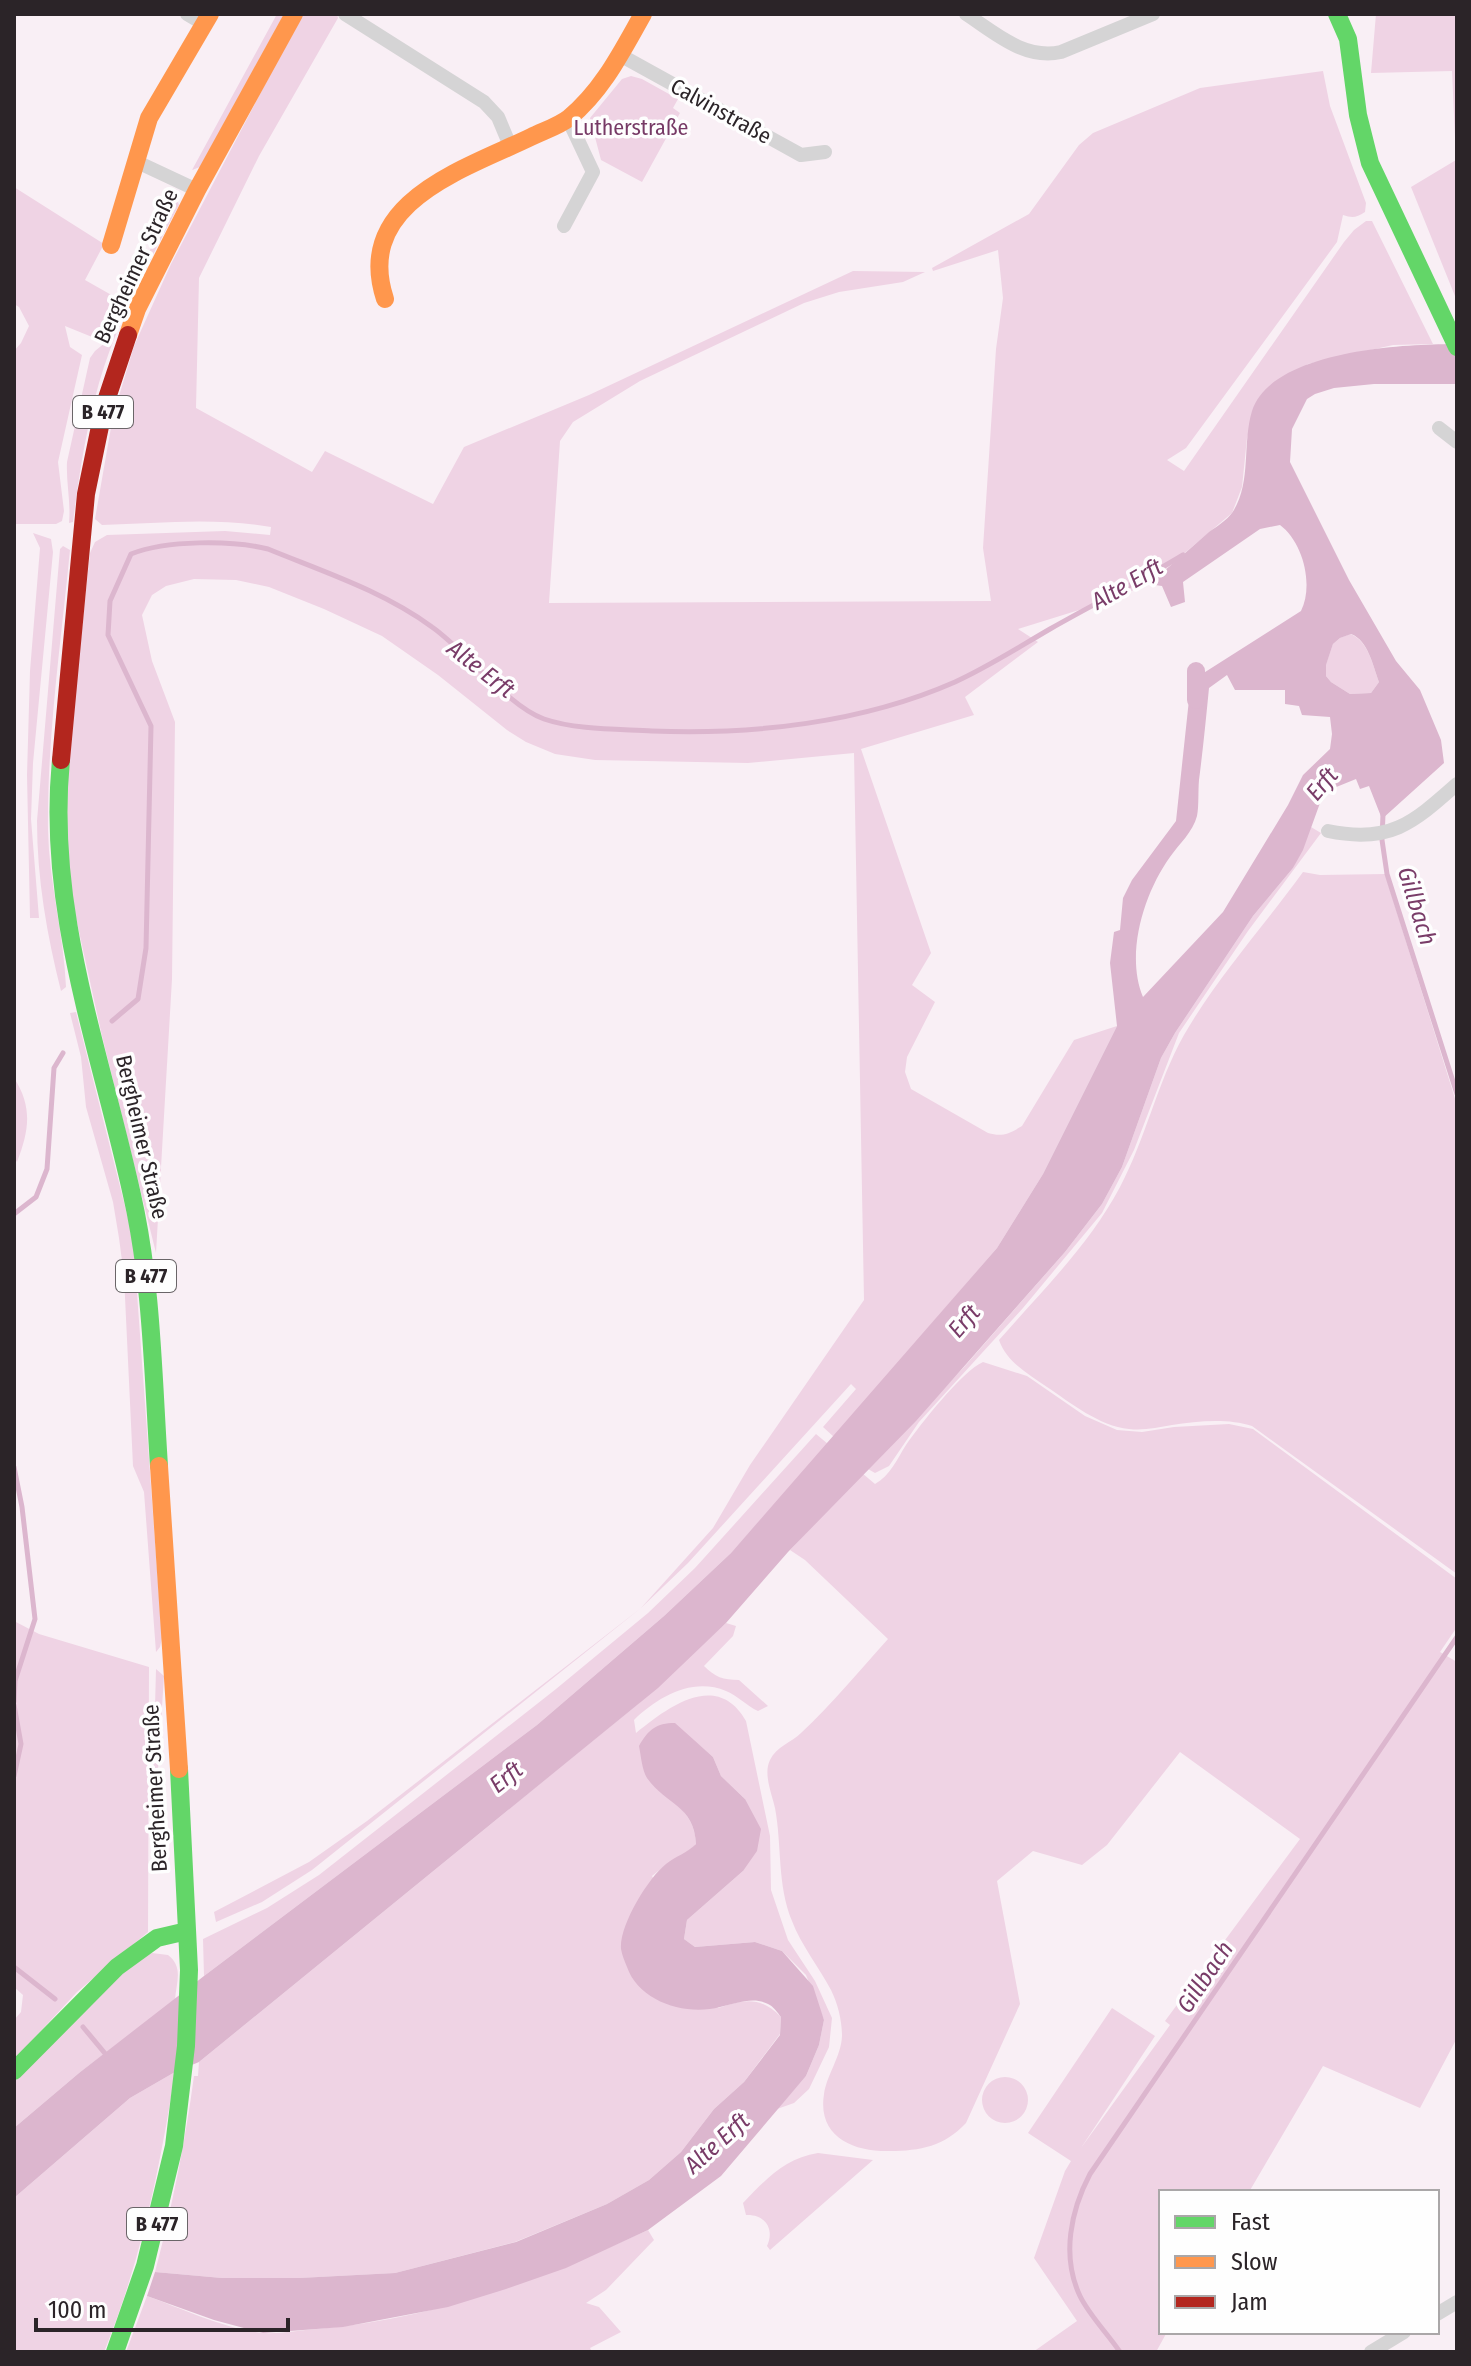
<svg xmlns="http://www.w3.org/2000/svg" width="1471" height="2366" font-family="'Fira Sans Condensed',sans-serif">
<rect width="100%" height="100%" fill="#f9eff5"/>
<path fill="#efd3e4" d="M 277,14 L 284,14 L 200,167 L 192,170 Z
M 302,14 L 337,14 L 338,18 L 259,156 L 199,278 L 196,408 L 312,472 L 325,451 L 433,504 L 464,447 L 589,395 L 853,271 L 925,272 L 903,282 L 839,292 L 804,303 L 640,381 L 573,422 L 560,441 L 549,603 L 991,601 L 983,548 L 996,349 L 1003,298 L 998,250 L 933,271 L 932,268 L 1029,214 L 1079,145 L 1093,133 L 1200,88 L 1323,71 L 1330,106 L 1366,203 L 1365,212 C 1356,218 1352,218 1343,215 L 1337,242 L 1186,448 L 1167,460 L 1184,471 L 1344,242 L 1354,230 L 1366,221 L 1372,221 L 1433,344 L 1393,345 L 1308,364 L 1279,381 L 1260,396 L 1247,438 L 1242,487 L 1232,513 L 1148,584 L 1108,601 L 1018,629 L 1038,642 L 965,697 L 974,715 L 861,749 L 931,953 L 912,985 L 935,1002 L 907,1057 L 905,1072 L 911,1089 L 988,1133 C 1002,1137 1009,1134 1022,1126 L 1074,1040 L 1117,1026 L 1043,1174 L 997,1248 L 834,1437 L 823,1427 L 856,1389 L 851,1384 L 688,1563 L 641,1608 L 312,1870 L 262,1902 L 216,1922 L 214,1912 L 309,1862 L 367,1821 L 641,1608 L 713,1528 L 750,1465 L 864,1300 L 854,753 L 748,763 L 595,760 L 555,754 L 526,742 L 507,730 L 438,675 L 382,636 L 324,609 L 269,587 L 236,580 L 194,579 L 166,586 L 152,595 L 142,615 L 152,661 L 175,722 L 172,979 L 156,1253 L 102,1036 L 70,891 L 66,831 L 69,751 L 90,553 L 95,542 L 107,535 L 225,531 L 270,535 L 271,527 C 216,517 158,523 102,525 L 95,519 L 113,416 L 134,346 L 171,264 Z
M 1376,14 L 1457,14 L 1457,301 L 1411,187 L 1456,160 L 1452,71 L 1371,73 Z
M 631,76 L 642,79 L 678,99 L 673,108 L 680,113 L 642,182 L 601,160 L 590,118 L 622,79 Z
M 14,187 L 104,244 L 85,280 L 115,297 L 97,339 L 65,326 L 70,347 L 82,355 L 58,462 L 64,511 L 62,521 L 56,524 L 14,524 L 14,351 L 21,343 L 29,326 L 19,307 L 14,304 Z
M 177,199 L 179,205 C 149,262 117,321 99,383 C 86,429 79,475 73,522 L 69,523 C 71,502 66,483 67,462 L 90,358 L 95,351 L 112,337 L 144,261 Z
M 33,533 L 51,539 L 53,552 L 33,763 L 31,819 L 39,918 L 30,918 L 27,775 L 30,671 L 40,548 Z
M 63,546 L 70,550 C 61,642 47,737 48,830 C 49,883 64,935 66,987 L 61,991 C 47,935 37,879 37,821 L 60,549 Z
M 1350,634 C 1368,640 1373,666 1379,682 L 1371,693 L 1350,694 L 1331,682 L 1326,676 L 1326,664 L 1333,644 L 1340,638 Z
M 1311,827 L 1321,833 L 1248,931 L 1179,1033 L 1134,1150 L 1102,1213 L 1023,1308 L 919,1422 L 889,1466 L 875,1473 L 868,1469 L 965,1366 L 1065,1252 L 1102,1204 L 1122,1167 L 1161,1058 L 1175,1033 L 1253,916 L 1293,868 Z
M 1303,872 L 1320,875 L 1385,874 L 1457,1105 L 1457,1574 L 1252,1426 C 1228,1418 1197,1421 1172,1425 C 1158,1427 1144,1431 1129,1429 C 1099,1426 1071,1403 1047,1387 C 1029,1374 1007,1363 999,1340 C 1041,1292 1090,1244 1120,1187 C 1146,1138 1157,1083 1184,1035 C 1218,976 1264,926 1303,872 Z
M 76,1012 L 133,1238 L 162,1638 L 160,1647 L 156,1652 L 144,1492 L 133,1466 L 124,1276 L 119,1238 L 113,1202 L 86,1107 L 81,1057 L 70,1013 Z
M 14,1078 C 33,1107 29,1131 17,1162 L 14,1157 Z
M 983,1362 L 1027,1376 L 1085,1416 L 1117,1430 L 1142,1432 L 1174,1427 L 1229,1424 L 1253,1429 L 1457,1579 L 1457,1627 L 1440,1652 L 1457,1662 L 1457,2038 L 1420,2108 L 1323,2066 L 1249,2192 L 1161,2192 L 1161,2332 L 1167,2332 L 1156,2352 L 1033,2352 L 1077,2321 L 1034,2258 L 1065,2171 L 1071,2161 L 1028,2133 L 1112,2008 L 1155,2036 L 1081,2148 L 1170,2025 L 1165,2021 L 1300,1839 L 1180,1752 L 1107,1845 L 1082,1865 L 1033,1851 L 997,1881 L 1020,2004 L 966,2123 C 945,2146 920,2151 890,2151 C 854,2152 817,2137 824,2094 C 827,2074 841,2057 842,2036 C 842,2021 838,2004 831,1990 C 819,1967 801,1945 792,1921 C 777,1885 782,1845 775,1808 C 772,1794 763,1774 770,1760 C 776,1747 792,1742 801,1733 C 832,1704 860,1670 888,1639 L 805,1560 L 790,1550 L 862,1473 L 875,1484 C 890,1476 897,1459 906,1445 C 920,1425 962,1371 983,1362 Z
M 816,1434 L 828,1444 L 731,1553 L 664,1616 L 537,1725 L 204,1976 L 203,1939 L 267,1908 L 319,1875 L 556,1689 L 648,1613 L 695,1568 Z
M 14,1621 L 39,1634 L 149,1667 L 148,1932 L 77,1992 L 14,2060 L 14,2020 L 21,2012 L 23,1995 L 14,1987 Z
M 726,1623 L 736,1626 L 733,1636 L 704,1666 C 715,1677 723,1680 739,1680 L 768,1706 L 758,1711 C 747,1706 738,1696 726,1691 C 692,1677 658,1697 634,1720 L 636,1733 C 668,1707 717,1670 746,1721 L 770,1836 L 771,1890 L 788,1940 L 815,1981 L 832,2018 L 829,2047 L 809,2089 L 794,2103 L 777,2109 L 806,2076 L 819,2045 L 824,2020 L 806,1975 L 782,1951 L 755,1942 L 695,1947 L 684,1939 L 687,1920 L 743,1871 L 745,1799 L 721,1776 L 713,1757 L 698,1744 L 660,1791 C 680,1806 695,1818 696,1844 C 683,1857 667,1863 652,1876 L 718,2008 C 745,1999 760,1996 781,2017 L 780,2034 L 744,2082 L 714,2109 L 681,2152 L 649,2180 L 607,2204 L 515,2242 L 395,2273 L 299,2278 L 222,2278 L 155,2272 C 172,2207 185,2143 194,2076 L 198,2076 L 199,2062 L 638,1704 Z
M 156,1669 L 164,1676 L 157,1785 L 153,1784 Z
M 152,1953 L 168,1955 C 184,1967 176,1983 175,2000 L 79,2073 L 14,2128 L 14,2080 L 92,2000 L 143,1956 Z
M 175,2072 C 160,2168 141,2261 104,2352 L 14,2352 L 14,2198 L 130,2098 Z
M982 2100a23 23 0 1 1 46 0a23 23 0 1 1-46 0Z
M 818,2153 L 873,2160 L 770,2250 L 767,2246 C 775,2229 765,2214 746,2215 L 743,2203 C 765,2180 785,2158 818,2153 Z
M 648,2230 L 654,2240 L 606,2290 L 586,2303 L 599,2307 L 621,2332 L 590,2348 L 592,2352 L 126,2352 L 147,2296 C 180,2308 228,2330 263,2333 C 280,2334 300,2330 317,2329 C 433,2320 543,2278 648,2230 Z"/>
<path fill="#dcb6ce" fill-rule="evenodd" d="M 1457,344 L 1457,384 L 1374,384 L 1334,388 L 1315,394 L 1307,399 L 1292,429 L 1290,462 L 1349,580 L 1396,661 L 1420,690 L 1441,740 L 1444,763 L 1382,819 L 1369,786 L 1360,789 L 1356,779 L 1324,792 L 1303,850 L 1293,868 L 1253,916 L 1175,1033 L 1161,1058 L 1122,1167 L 1102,1204 L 1065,1252 L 916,1421 L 788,1552 L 726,1623 L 658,1688 L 199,2062 L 175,2072 L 130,2098 L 14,2198 L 14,2128 L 79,2073 L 204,1976 L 537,1725 L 664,1616 L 731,1553 L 997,1248 L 1043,1174 L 1117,1026 L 1110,963 L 1114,932 L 1120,930 L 1123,898 L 1132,880 L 1176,821 L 1191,681 L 1301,611 C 1314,585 1303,542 1280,525 L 1260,529 L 1183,582 L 1185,602 L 1171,607 L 1162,586 L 1148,584 C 1169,567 1189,550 1209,532 C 1216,527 1227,520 1232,513 C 1252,484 1242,443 1252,411 C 1272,350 1404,344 1457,344 ZM 1351,634 C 1368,640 1373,666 1379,682 L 1371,693 L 1350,694 L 1331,682 L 1326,676 L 1326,665 L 1333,644 L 1340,638 ZM 1227,675 L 1235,690 L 1285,690 L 1285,704 L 1299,706 L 1302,715 L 1330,717 L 1332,734 L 1330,749 L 1303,775 L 1288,805 L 1223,912 L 1143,997 C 1125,954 1144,893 1170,857 C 1179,844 1193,832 1197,816 C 1199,807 1198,791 1199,780 C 1203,749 1206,719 1209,688 Z
M 675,1723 L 713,1757 L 721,1776 L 745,1799 L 761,1829 L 757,1851 L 743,1871 L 687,1920 L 684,1939 L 695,1947 L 755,1942 L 782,1951 L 813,1986 L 824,2020 L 819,2045 L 806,2076 L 721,2176 L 648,2230 L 566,2268 L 506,2289 L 448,2307 L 343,2327 L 263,2333 L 214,2320 L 147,2296 L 155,2272 L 222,2278 L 299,2278 L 395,2273 L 516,2242 L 607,2204 L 649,2180 L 681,2152 L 714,2109 L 744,2082 L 780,2035 L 781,2017 C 778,2013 773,2006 768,2004 C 753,1996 735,2004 720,2007 C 686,2016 639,2002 627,1967 C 625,1962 622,1955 621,1949 C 619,1926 648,1878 666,1864 C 676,1856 687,1853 696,1844 C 694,1805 666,1805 647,1778 C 642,1770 641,1756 639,1746 C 648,1730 656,1723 675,1723 Z"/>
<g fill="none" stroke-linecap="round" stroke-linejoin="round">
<path stroke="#dcb6ce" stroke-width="5" d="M 1383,814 L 1382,840 L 1387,874 L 1457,1094
M 112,1021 L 138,999 L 146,948 L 151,726 L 108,635 L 110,601 L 131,554 C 166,540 232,540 268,549 C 324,572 383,591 432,627 C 465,650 508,706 544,719 C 576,730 619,729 652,731 C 753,735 862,723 955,682 C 988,667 1019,647 1050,629 C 1094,604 1140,581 1183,555
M 14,1214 L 36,1197 L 47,1169 L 54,1068 L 63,1053
M 14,1467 L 22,1507 L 35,1619 L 15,1681 L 14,1702
M 14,1705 L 21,1744 L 14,1776
M 14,1967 L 55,1999
M 83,2027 L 108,2057
M 1120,2352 C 1108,2334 1089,2315 1080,2296 C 1061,2256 1071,2210 1090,2174 L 1457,1637"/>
<path stroke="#dcb6ce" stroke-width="18" d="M 1196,700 L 1196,671"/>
<path stroke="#d5d4d5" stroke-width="14" d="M 187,14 L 204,24
M 345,14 L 484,102 L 498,117 L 511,148
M 966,14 C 995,33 1024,60 1061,52 L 1153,14
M 620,55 L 801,155 L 825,152
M 135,161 L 197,190
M 564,226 L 593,172 L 568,119
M 1439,428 L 1457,442
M 1328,831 C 1390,844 1413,823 1457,784
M 1437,2314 L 1457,2302
M 1371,2352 L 1404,2332"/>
<path stroke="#63d668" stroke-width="18" d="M 1337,14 L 1348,39 L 1358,115 L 1370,163 L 1457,347
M 61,760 C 46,911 100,1049 132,1195 C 152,1283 153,1376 159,1466
M 14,2071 L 117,1967 L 157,1938 L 187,1931
M 115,2352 L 145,2266 L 174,2146 L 186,2046 L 189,1970 L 179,1769"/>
<path stroke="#ff974d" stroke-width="18" d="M 111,245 L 149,118 L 210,14
M 385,299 C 353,202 465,169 531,137 C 543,131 559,126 569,118 C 603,90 622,51 643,14
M 128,335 L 137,309 L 197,190 L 294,14
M 159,1466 L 179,1769"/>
<path stroke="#b3261e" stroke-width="18" d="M 61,760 L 86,494 L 104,407 L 128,335"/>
</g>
<g text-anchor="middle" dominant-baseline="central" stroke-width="7" stroke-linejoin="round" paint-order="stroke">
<g fill="#fefefe" stroke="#6a6568" stroke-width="2">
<rect x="73" y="396" width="60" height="32" rx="6"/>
<rect x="116" y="1260" width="60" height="32" rx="6"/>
<rect x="127" y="2208" width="60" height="32" rx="6"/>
</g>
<g font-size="20" font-weight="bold" fill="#2b2428">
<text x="103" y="412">B 477</text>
<text x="146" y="1276">B 477</text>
<text x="157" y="2224">B 477</text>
</g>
<g font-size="22" fill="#2b2428" stroke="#fefefe">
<text transform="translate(721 111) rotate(29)">Calvinstraße</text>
<text transform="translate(136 266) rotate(-65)">Bergheimer Straße</text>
<text transform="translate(142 1137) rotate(77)">Bergheimer Straße</text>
<text transform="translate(155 1788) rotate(-93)">Bergheimer Straße</text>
</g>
<g font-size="22" fill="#773a66" stroke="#fefefe">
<text x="631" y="127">Lutherstraße</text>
</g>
<g font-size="24" font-style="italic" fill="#793c68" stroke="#fefefe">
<text transform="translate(1127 584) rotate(-30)">Alte Erft</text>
<text transform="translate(481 669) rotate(38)">Alte Erft</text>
<text transform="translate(1322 784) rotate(-50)">Erft</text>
<text transform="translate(1417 906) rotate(73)">Gillbach</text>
<text transform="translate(964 1321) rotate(-49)">Erft</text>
<text transform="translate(506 1777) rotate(-38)">Erft</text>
<text transform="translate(1205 1977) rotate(-56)">Gillbach</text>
<text transform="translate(717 2143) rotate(-42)">Alte Erft</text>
</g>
</g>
<rect width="1471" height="2366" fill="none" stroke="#2b2428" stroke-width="32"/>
<rect x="1159" y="2190" width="280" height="144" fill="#fefefe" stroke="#aaa7a8" stroke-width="2"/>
<rect x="1175" y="2216" width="40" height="12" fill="#63d668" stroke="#aaa7a8" stroke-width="2"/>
<text x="1231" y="2230" font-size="24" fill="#2b2428">Fast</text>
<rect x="1175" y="2256" width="40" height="12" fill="#ff974d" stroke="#aaa7a8" stroke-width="2"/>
<text x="1231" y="2270" font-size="24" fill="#2b2428">Slow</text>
<rect x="1175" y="2296" width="40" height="12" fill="#b3261e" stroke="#aaa7a8" stroke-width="2"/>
<text x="1231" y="2310" font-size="24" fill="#2b2428">Jam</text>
<path d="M36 2318v12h252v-12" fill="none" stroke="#2b2428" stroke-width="4"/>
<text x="48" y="2318" font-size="24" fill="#2b2428" stroke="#fefefe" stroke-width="6" paint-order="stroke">100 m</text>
</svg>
